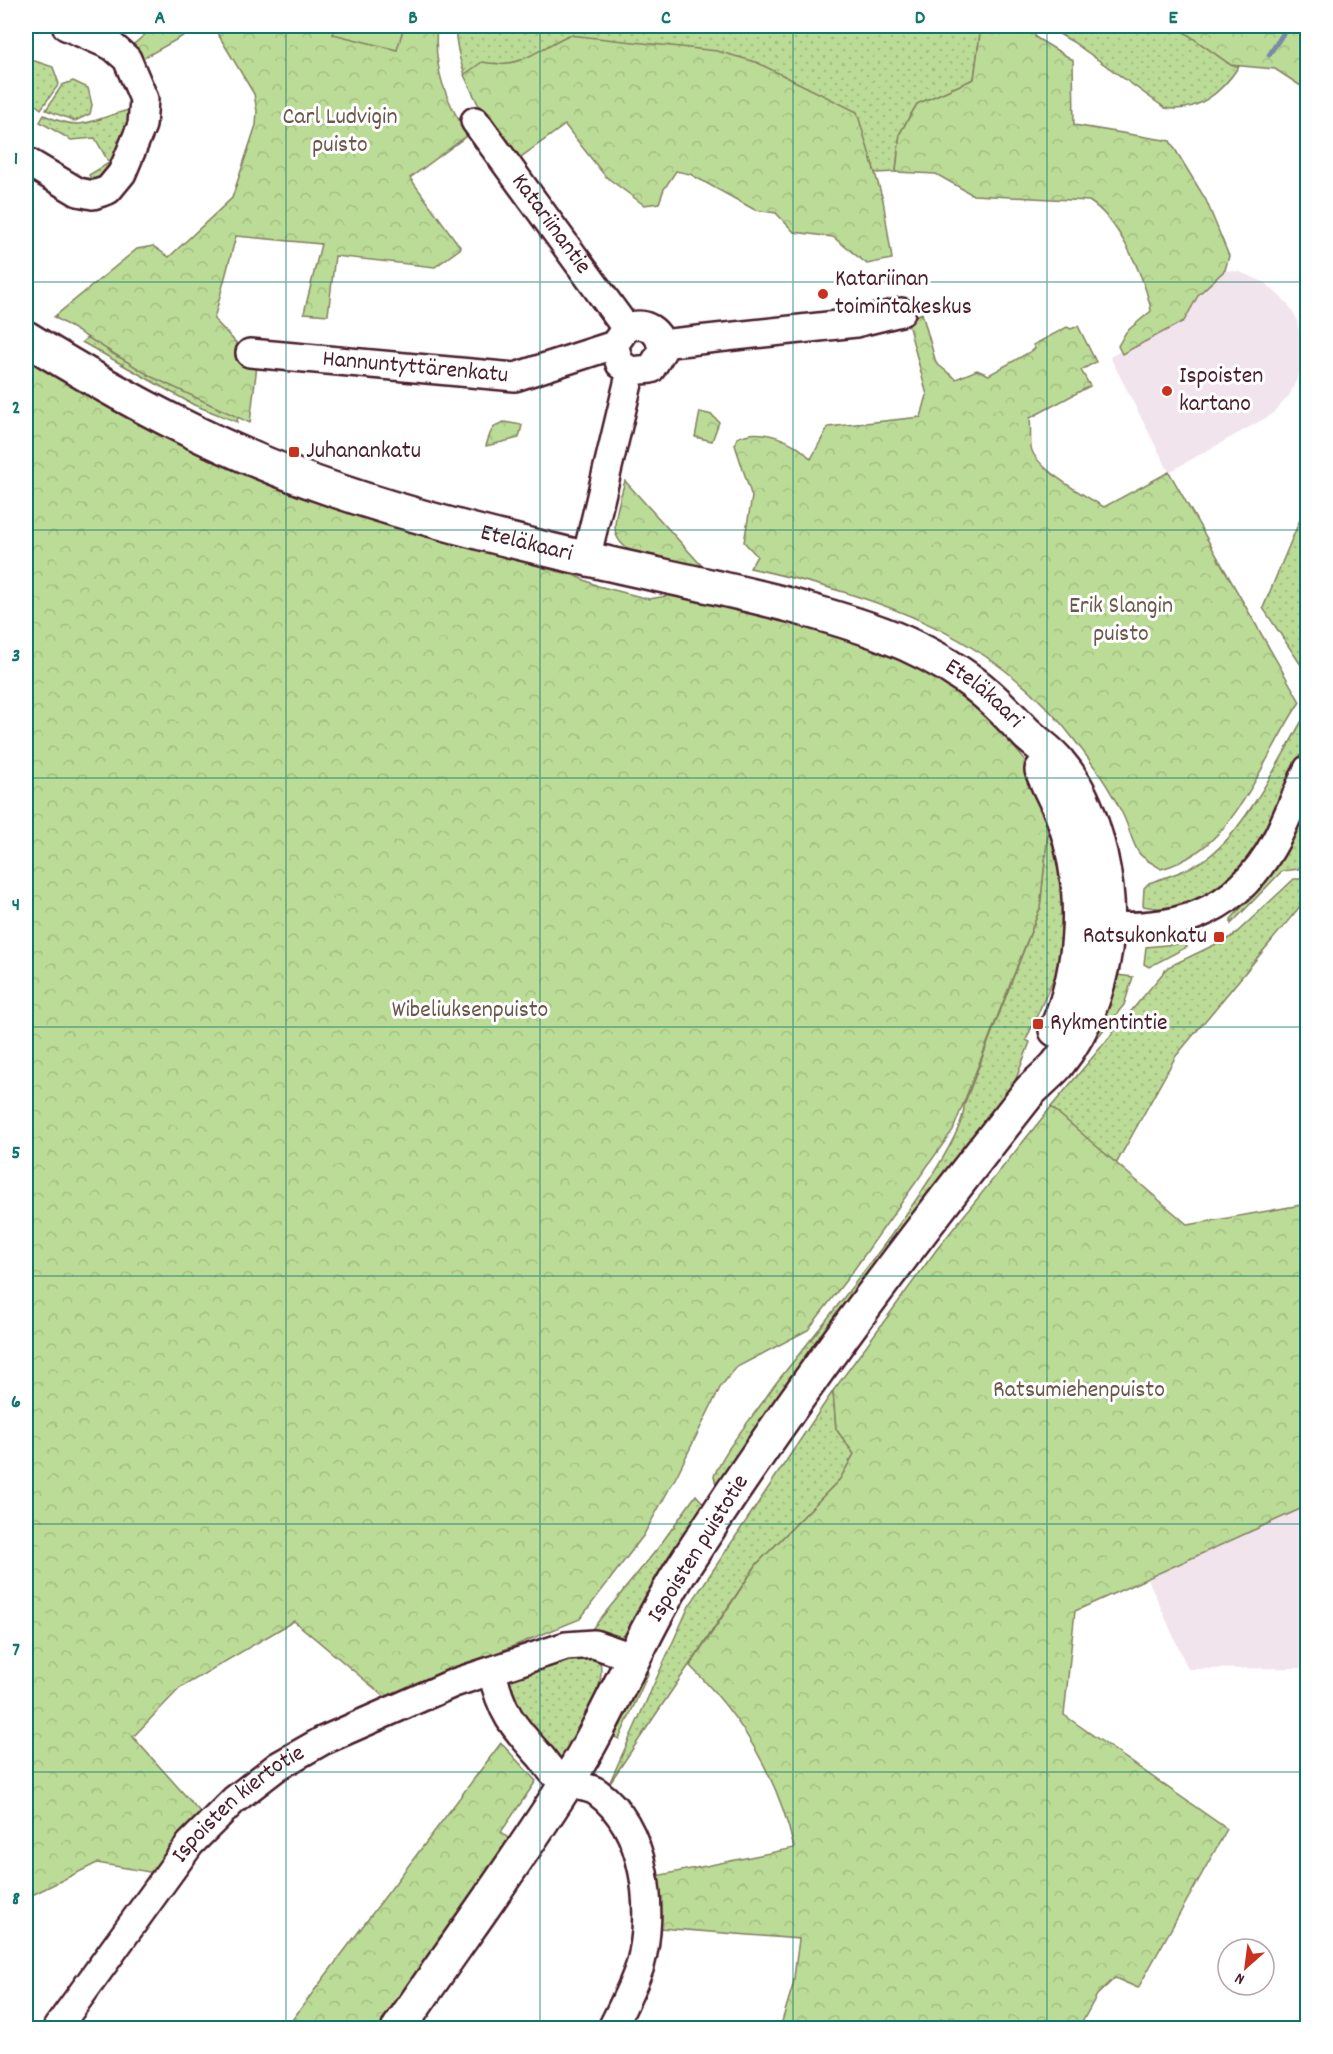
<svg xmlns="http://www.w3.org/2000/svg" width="1333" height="2054" font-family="Dekko,sans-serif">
<defs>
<pattern id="grass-dots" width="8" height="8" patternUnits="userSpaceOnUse" patternTransform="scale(1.5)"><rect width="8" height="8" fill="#bbdc96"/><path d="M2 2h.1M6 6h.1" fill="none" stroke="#a2bc81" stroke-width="1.8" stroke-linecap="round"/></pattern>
<pattern id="forest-crowns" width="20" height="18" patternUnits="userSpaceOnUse" patternTransform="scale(1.5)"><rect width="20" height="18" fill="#bbdc96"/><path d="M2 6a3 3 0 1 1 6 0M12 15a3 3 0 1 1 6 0" fill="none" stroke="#a2bc81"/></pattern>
</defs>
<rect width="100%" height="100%" fill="#fff"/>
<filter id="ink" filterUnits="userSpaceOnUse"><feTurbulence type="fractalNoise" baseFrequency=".0167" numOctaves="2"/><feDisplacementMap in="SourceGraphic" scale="12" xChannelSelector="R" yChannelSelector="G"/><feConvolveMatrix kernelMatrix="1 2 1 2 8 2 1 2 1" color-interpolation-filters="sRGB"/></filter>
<g filter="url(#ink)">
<path fill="#f2e4ed" d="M 1225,270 L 1240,272 L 1266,283 L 1288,304 L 1296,317 L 1303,345 L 1300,372 L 1289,396 L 1271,415 L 1169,472 L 1110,357 L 1173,320 L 1210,271 Z
M 1307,1507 L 1307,1668 L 1188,1669 L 1148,1579 Z"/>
<path fill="url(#grass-dots)" stroke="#827e60" stroke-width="1.5" d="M 455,26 L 981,26 L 974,79 L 917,104 L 900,133 L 896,172 L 875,173 L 869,153 L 604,96 L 518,159 C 485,115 458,83 455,26 Z
M 1045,26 L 1176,26 L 1231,65 L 1239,66 C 1223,91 1197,114 1165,108 L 1073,42 Z
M 26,61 L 35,61 L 53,67 L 59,84 L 41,109 L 26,97 Z
M 73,81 L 88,88 L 92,105 L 90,114 L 75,121 L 46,110 L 62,85 Z
M 133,109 L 115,164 L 94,184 L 89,175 L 109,163 L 95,138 L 71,140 L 40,122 L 44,115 C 86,134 92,118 133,109 Z
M 127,303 L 107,351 L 220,409 L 243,387 L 237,422 L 194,405 L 82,342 Z
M 1307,503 L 1307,674 L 1263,608 Z
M 1307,712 C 1307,721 1309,731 1307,740 C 1304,758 1291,778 1283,794 C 1258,851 1219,924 1143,906 L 1144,888 L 1149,883 C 1169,876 1190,870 1208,857 C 1245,831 1283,753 1307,712 Z
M 1307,797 L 1307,868 L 1282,871 L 1231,924 L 1231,919 L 1272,873 Z
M 1049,823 L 1069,860 L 1061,962 L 1026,1040 L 1030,1042 L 1011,1092 L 717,1488 L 714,1476 C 727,1444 754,1417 773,1387 C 808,1342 967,1151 964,1105 L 1040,908 Z
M 1294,879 L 1307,879 L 1307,898 L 1176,1056 L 1116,1164 L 1051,1107 L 1168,967 L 1233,936 Z
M 1185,943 L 1187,947 L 1149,967 L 1144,964 L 1146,947 Z
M 1108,974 L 1133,977 L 1124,1005 L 945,1223 L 850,1348 L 680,1597 L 657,1653 L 651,1656 L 668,1609 Z
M 833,1391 L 836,1429 L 854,1454 L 840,1479 L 757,1564 L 609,1784 L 689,1606 Z
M 696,1495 L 706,1506 L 627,1634 L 618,1638 L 588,1634 L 658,1548 Z
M 571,1651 L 598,1656 C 612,1687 573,1741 557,1769 L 527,1735 L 503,1678 Z
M 646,1667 L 648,1674 L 619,1739 L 615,1737 L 627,1694 Z"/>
<path fill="url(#forest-crowns)" stroke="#827e60" stroke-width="1.5" d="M 155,26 L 201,26 L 140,60 L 134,44 Z
M 213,26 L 437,26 C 433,68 445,100 468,135 L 410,178 L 461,248 L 435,267 L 335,256 L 328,315 L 304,313 L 321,244 L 236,236 L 214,319 L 257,365 L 250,423 L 152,377 L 54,317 L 137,249 L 153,246 L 169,257 L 232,198 L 256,125 L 257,111 L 254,94 Z
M 981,26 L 1036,26 L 1035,37 L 1073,60 L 1074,125 L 1170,141 L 1206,200 L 1229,256 L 1225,270 L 1199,294 L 1184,321 L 1122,354 L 1118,346 L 1126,332 L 1151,311 L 1150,305 C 1142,272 1118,219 1089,201 L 973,195 L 936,174 L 896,172 L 900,133 L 917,104 L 974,79 Z
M 1176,26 L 1307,26 L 1307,90 L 1275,69 L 1231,65 Z
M 569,35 L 717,51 L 756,62 L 857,112 L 883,200 L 892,259 L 867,264 L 833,237 L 794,232 L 776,213 L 755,210 L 690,174 L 676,171 L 664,189 L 659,203 L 644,205 L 605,176 L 565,125 L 518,159 L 480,108 L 464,75 L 482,62 C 522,70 535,50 569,35 Z
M 922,313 L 936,363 L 956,379 L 977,370 L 989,375 L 1035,349 L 1033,345 L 1067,327 L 1071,329 L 1078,326 L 1096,362 L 1081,370 L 1090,386 L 1030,418 C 1031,428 1030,438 1031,447 C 1034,468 1087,497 1104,507 L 1169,472 L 1300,702 C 1260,761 1236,849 1161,869 C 1154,864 1143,859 1139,853 C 1132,843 1129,827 1123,815 C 1111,790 1096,768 1079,746 C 997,634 879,597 750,568 L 757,556 L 744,542 L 752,497 L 735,445 L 737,438 C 760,426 795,440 811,459 L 828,427 L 921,417 L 927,395 L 907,320 Z
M 26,355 L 543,560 L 543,568 L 573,575 L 598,586 L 649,599 L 679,594 L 850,637 L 924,667 L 984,710 L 1028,764 L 1049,823 L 1040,908 L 953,1130 L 853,1271 L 808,1330 L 737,1367 L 721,1386 L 677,1475 L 643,1536 L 580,1619 L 386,1698 L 294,1621 L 180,1688 L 133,1737 L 202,1814 L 155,1873 L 97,1863 L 26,1898 Z
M 700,412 L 712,415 L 719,422 L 712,441 L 695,437 Z
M 504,422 L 522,425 L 519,438 L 486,446 C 490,433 491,426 504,422 Z
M 625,481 L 701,565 L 696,569 C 672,563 615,559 615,527 C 615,512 621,496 625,481 Z
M 1051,1107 L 1188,1225 L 1307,1204 L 1308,1415 L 1305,1431 L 1307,1506 L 1075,1611 L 1064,1715 L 1227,1829 L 1138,1988 L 1115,1978 L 1097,1995 L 1079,2028 L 981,2028 L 969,2023 L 941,2019 L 928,2028 L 780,2028 L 793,1985 L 799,1939 L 660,1928 L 656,1876 L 794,1848 C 778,1777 742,1717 690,1666 L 757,1564 L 840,1479 L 854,1454 L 836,1429 L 833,1391 L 937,1249 Z
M 501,1743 L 536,1781 L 501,1832 L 509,1839 L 381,2028 L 286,2028 Z"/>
<path fill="#bbdc96" stroke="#827e60" stroke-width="1.5" d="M 335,26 L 404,26 L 397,50 L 333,34 Z"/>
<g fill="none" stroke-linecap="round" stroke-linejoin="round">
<path stroke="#788ca5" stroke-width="5" d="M 1269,55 L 1288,26"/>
<defs>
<g id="minor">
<path id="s1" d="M 475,121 L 626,328"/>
<path d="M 26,161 L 78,192 L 93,195 L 108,190 L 122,173 L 142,125 L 144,99 L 127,59 L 112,46 L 66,26"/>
<path d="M 661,344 L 856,323 L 901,312"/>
<path id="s2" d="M 250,353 L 515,377 L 614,345"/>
<path d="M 586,559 L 631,371 L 651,369 L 662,351 C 661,330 644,320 626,328 L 614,345 L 620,364 L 631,371"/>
<path d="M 1087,925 C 1170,932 1234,919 1276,840 C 1288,817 1297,792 1308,769"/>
<path d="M 492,1671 C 501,1713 513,1726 541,1757 C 549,1767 554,1777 566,1783 C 575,1787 589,1786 597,1792 C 647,1828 655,1911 640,1966 C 633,1987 622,2008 612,2028"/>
<path id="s3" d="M 57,2028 L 190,1844 L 234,1800 L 278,1766 L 322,1741 L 454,1683 L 566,1646 L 594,1644 L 632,1657"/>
</g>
<g id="major">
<path id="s4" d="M 26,338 C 124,399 224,453 335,490 C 417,518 503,539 588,559 C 656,575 725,588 793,606 C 854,623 913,640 965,677 C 988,693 1007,713 1026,733 C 1036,743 1050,751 1059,763 C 1087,795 1101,847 1106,888 C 1113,947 1095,1018 1057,1065 C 1049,1074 1039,1082 1030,1091 C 907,1247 786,1405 679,1574 C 637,1642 609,1717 566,1784 C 513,1868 454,1947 399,2028"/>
<path d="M 1042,770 C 1048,786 1057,801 1063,817 C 1087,884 1085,965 1056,1030"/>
</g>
</defs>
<use href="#minor" stroke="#4a1f2b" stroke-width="32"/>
<use href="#major" stroke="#4a1f2b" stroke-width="38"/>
<use href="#minor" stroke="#fff" stroke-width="27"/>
<use href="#major" stroke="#fff" stroke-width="33"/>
</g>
</g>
<path fill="none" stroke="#0f766e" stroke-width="1.5" stroke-opacity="0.55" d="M 286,26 L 286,2028M 540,26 L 540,2028M 793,26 L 793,2028M 1047,26 L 1047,2028M 26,282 L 1308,282M 26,530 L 1308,530M 26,778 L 1308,778M 26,1027 L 1308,1027M 26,1276 L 1308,1276M 26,1524 L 1308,1524M 26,1772 L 1308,1772"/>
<g fill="#c8321e" stroke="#fff" stroke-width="2">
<circle cx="823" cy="294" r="6"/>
<circle cx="1167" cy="391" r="6"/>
<rect x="288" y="446" width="12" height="12" rx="3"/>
<rect x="1213" y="931" width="12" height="12" rx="3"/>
<rect x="1032" y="1018" width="12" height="12" rx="3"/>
</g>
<g text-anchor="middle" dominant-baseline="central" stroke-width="6" stroke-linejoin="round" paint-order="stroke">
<g font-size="24" fill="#6c584b" stroke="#fff">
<text x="340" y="118">Carl Ludvigin<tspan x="340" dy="28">puisto</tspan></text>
<text x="1121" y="607">Erik Slangin<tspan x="1121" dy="28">puisto</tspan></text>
<text x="470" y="1011">Wibeliuksenpuisto</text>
<text x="1079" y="1391">Ratsumiehenpuisto</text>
</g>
<g font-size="24" fill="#4a1f2b" stroke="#fff">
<text stroke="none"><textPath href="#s1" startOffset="128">Katariinantie</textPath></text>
<text stroke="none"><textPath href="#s2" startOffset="166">Hannuntyttärenkatu</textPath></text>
<text stroke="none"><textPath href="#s4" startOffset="544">Eteläkaari</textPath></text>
<text stroke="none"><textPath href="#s4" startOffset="1030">Eteläkaari</textPath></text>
<text transform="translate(699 1549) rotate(-58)">Ispoisten puistotie</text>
<text stroke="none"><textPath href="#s3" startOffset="290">Ispoisten kiertotie</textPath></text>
</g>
<g font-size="24" fill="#4a1f2b" stroke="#fff" text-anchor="start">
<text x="835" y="280">Katariinan<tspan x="835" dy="28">toimintakeskus</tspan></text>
<text x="1179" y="377">Ispoisten<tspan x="1179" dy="28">kartano</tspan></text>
<text x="306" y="452">Juhanankatu</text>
<text x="1207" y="937" text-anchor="end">Ratsukonkatu</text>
<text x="1050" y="1024">Rykmentintie</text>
</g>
</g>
<rect width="1333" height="2054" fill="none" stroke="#fff" stroke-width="66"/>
<g transform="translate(1246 1967) rotate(208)"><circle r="28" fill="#ffffff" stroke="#b7a5aa" stroke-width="1.5"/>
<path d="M0-4.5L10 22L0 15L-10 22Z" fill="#c8321e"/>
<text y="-9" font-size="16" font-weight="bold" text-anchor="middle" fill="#4a1f2b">N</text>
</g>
<rect x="33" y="33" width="1267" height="1988" fill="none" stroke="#0f766e" stroke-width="2"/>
<g font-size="20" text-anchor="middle" font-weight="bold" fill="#0f766e">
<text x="160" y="23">A</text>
<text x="413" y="23">B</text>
<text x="666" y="23">C</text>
<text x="920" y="23">D</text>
<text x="1173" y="23">E</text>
<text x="16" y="164">1</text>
<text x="16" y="413">2</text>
<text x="16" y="661">3</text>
<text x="16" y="910">4</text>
<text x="16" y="1158">5</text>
<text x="16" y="1407">6</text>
<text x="16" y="1655">7</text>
<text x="16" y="1904">8</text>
</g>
</svg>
